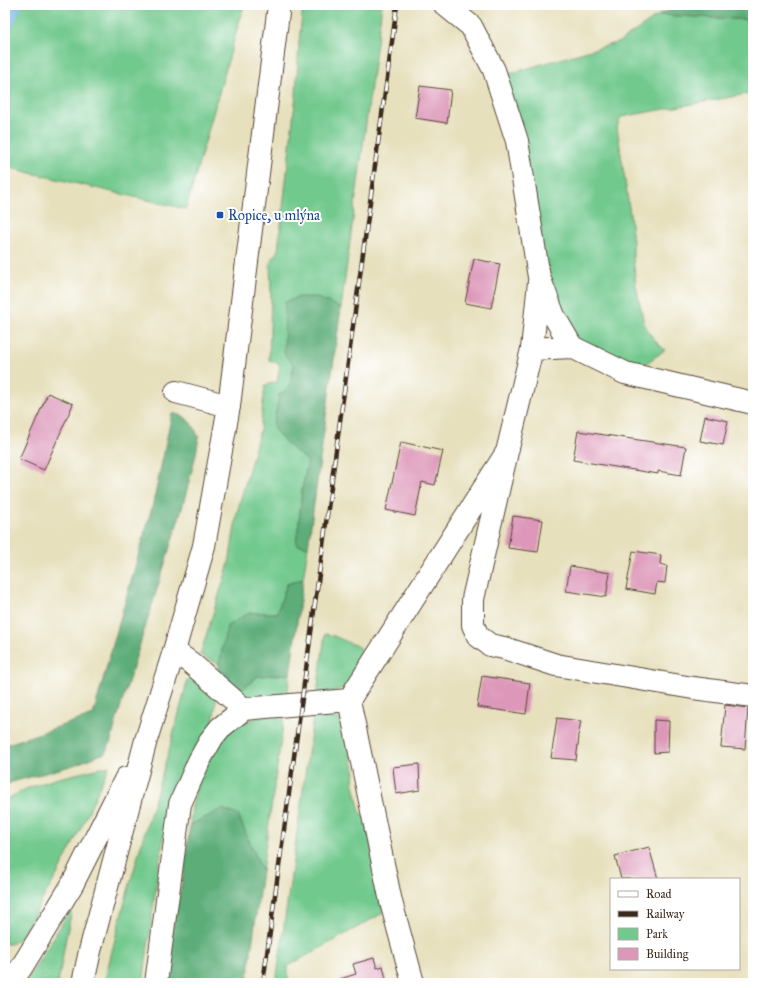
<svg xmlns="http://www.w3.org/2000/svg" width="758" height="988" font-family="'IM FELL Great Primer',serif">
<rect width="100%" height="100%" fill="#fff"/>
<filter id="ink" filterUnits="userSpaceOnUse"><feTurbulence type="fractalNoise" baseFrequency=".025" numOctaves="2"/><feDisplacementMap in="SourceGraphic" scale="8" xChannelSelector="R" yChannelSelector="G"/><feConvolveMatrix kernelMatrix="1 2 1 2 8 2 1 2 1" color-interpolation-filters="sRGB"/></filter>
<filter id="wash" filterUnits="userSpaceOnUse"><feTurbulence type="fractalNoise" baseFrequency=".012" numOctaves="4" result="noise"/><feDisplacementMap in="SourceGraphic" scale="16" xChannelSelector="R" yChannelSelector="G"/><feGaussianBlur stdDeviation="0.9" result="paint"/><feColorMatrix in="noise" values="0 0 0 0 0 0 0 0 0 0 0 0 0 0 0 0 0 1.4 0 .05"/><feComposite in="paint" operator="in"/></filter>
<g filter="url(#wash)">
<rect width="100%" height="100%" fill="#e7e0bd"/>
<path fill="#72c98e" stroke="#567a56" d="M 5,5 L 244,5 L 186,209 L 5,167 Z
M 303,5 L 382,5 L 341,308 L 315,297 L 294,365 L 289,388 L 289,446 L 308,461 L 302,489 L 299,522 L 296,544 L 308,547 L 303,579 L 287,584 L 277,613 L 249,613 L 228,626 L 219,664 L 200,655 L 229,563 L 237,513 L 260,430 L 265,385 L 277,382 L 280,364 L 269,360 L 271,299 L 270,263 L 278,250 L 296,94 L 299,42 Z
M 659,15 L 753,20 L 753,93 L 621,117 L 617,127 L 630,214 L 633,242 L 633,257 L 636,286 L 644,323 L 650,334 L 657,343 L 665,350 L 638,369 L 595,352 L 572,334 L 553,298 L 504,75 L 619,42 Z
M 325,634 L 334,636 L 361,648 L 355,677 L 343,688 L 329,693 L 317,694 Z
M 290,674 L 287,698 L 247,698 L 238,693 L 258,676 Z
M 193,676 L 217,693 L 213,723 L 173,800 L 169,804 L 158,872 L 143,983 L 104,983 C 114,942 125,900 137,859 C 154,800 173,741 187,681 Z
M 314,711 L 327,713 L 341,721 L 346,734 L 355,773 L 353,780 L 360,812 L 367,820 L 383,913 L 288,966 L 288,983 L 276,983 Z
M 285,712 L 262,871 L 238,815 L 190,825 L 192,806 L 197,784 L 217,744 L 236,725 L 252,719 Z
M 109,766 L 84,822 L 57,875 L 42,900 L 33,917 L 19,939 L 11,944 L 5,944 L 5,800 L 28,788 L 55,779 Z
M 73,905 L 65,943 L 58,983 L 25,983 L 57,932 Z"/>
<path fill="#5dad79" stroke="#4c6c4c" d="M 679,5 L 753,5 L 753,20 L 659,15 Z
M 299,297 L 315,297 L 341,308 L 308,547 L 296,544 L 299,522 L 302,489 L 308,461 L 289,446 L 273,428 L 279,395 L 289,388 L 294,365 L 284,354 L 285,302 Z
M 172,413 L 185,417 L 194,427 L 199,438 L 196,454 L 183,505 L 118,715 L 111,741 L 105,753 L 71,766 L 12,782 L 5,786 L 5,745 L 93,715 L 154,500 Z
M 303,579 L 290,674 L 258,676 L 238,693 L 219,673 L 219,664 L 227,626 L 249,613 L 277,613 L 287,584 Z
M 222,809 L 238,815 L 262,871 L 247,983 L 167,983 L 172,931 L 184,871 L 190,825 Z"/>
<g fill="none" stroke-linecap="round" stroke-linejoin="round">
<path stroke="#7bb6ed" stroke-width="6" d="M 5,32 L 9,27 L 19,5
M 5,62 L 6,62 L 6,74 L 5,75"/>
</g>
<g id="blocks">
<path fill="#dd98b9" d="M 420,86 L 451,90 L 447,123 L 415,118 Z
M 474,259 L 500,264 L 491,308 L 465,303 Z
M 48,393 L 73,404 L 44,470 L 19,459 Z
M 705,416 L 728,421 L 723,445 L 700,441 Z
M 578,431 L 686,447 L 681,475 L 658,471 L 658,474 L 573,460 Z
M 401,442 L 443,451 L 435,485 L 422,482 L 415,516 L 386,510 Z
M 513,516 L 543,520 L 538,552 L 508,548 Z
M 633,551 L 661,555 L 660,564 L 667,566 L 665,583 L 657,582 L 655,594 L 626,589 Z
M 570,566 L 610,573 L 606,597 L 566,591 Z
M 482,676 L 530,683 L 526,714 L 477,707 Z
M 725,705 L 748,708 L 745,749 L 721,747 Z
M 557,718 L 581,721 L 578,736 L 579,737 L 576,760 L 551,758 Z
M 654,720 L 669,721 L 668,752 L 654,753 Z
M 419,764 L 420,790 L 396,794 L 393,767 Z
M 649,847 L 658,879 L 621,879 L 615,856 Z
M 374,958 L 377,968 L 383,966 L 387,983 L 341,983 L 340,979 L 356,974 L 353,964 Z"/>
</g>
</g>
<g filter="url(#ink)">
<use href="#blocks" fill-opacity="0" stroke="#554536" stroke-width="1"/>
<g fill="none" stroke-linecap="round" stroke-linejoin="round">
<defs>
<path id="minor" d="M 445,5 L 471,26 L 494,70 L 517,141 L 539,277 L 554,316 L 572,347 L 625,373 L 753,403
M 539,282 L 532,349 L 572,347
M 532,349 L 507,452 L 473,599 L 473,625 L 478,636 L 490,645 L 504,648 L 556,665 L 693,688 L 753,696
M 176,392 L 229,406
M 174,651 L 191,663 L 244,709 L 349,700
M 156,983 L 180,804 L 199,761 L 212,738 L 220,728 L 244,709
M 413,983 L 391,902 L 349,700 L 507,452"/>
<path id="major" d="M 10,983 L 21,968 L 72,885 L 126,778
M 83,983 L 90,951 L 146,740 L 174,651 L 204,546 L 229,406 L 279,5"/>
</defs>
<use href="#minor" stroke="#554536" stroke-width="24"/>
<use href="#major" stroke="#554536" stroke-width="24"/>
<use href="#minor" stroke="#fff" stroke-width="22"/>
<use href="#major" stroke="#fff" stroke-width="22"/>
<defs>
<path id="rail" d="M 263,983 L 397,5"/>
</defs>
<use href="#rail" stroke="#3b2a1e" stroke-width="4.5"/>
<use href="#rail" stroke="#fff" stroke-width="3" stroke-dasharray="9" stroke-linecap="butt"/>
</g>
</g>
<rect fill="#1a4fb4" stroke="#fff" stroke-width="1.5" x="216" y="211" width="8" height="8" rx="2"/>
<g text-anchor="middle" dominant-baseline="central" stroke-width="4" stroke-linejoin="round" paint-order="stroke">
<g font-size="14" fill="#164399" stroke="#fff" text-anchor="start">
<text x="228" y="215">Ropice, u mlýna</text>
</g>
</g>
<rect width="758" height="988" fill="none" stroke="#fff" stroke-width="20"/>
<rect x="610" y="878" width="130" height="92" fill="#ffffff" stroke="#b1aaa5"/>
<rect x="618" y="891" width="20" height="6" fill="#ffffff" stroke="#b1aaa5"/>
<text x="646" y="898" font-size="12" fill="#3b2a1e">Road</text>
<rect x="618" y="911" width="20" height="6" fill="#3b2a1e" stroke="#b1aaa5"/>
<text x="646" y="918" font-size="12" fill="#3b2a1e">Railway</text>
<rect x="618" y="928" width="20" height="12" fill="#72c98e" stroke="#b1aaa5"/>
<text x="646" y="938" font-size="12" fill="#3b2a1e">Park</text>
<rect x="618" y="948" width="20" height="12" fill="#dd98b9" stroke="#b1aaa5"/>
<text x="646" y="958" font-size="12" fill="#3b2a1e">Building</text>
</svg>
